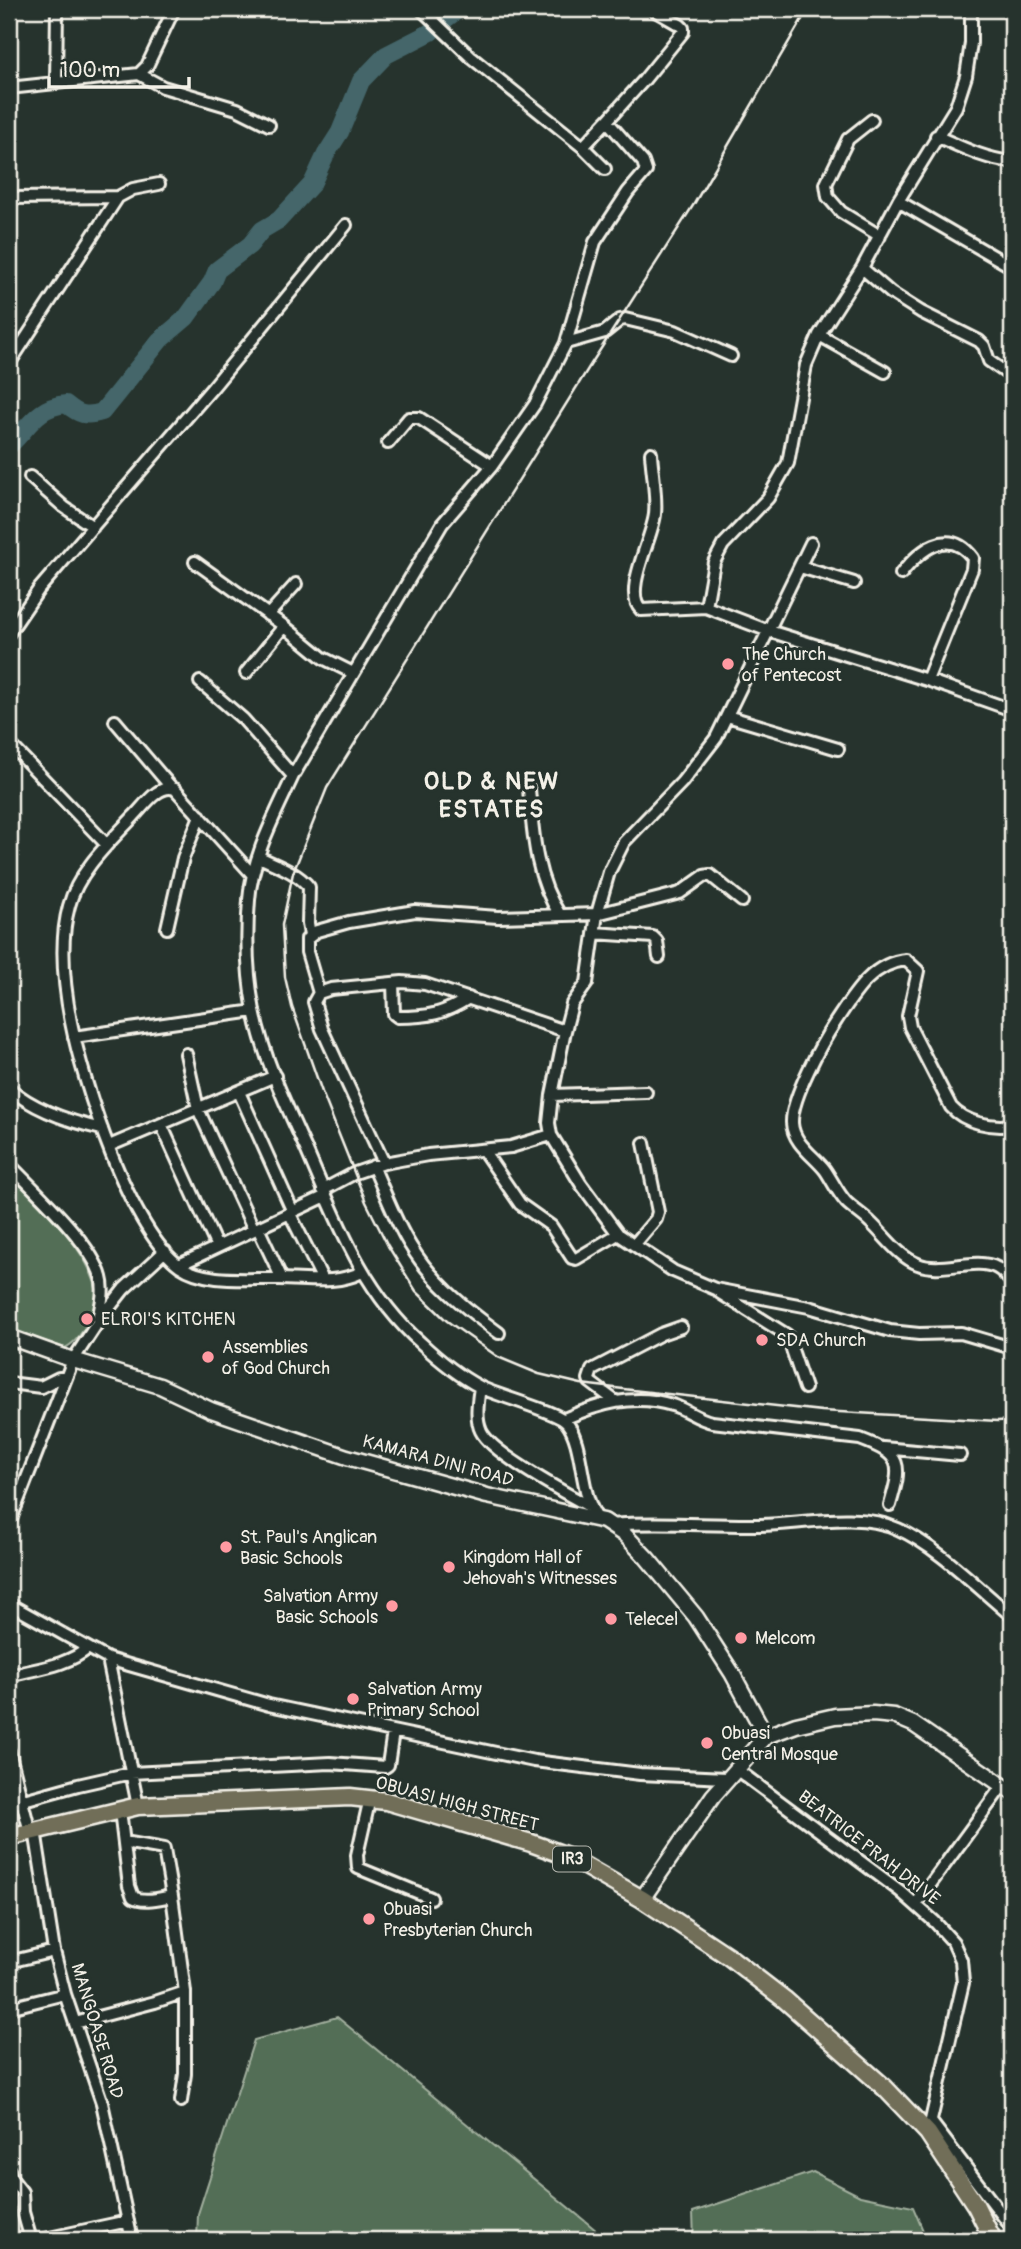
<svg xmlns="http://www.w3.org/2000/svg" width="1021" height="2249" font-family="Pangolin,sans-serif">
<rect width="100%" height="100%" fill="#26332d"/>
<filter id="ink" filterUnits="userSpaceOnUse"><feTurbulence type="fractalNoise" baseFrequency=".0143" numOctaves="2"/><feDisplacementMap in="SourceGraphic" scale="14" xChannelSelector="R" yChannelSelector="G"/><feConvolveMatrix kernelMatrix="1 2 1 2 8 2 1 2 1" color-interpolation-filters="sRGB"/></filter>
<g filter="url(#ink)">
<path fill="#526e56" stroke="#a3b09f" stroke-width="2" d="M 9,1172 C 36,1201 109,1266 96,1311 C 95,1315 90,1321 87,1324 C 81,1334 75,1343 65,1348 L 9,1329 Z
M 337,2017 L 608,2240 L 197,2240 L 198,2214 L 254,2040 Z
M 813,2172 L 860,2196 L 913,2207 L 927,2240 L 694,2240 L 693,2212 Z"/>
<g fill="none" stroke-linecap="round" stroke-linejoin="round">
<path stroke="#44666a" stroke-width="18" d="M 443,21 L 459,9
M 9,446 C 30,426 37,407 66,404 C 79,415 86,417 102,412 L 160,340 L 186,318 L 212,282 L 217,270 L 250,245 L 262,230 L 279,220 L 312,184 L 326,154 L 340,132 L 361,81 L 386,55 L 431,32"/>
<defs>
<path id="street" d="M 421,9 L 472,58 L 583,147 L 605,169
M 139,74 L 163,87 L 237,109 L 269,125
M 56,82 L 57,9
M 9,88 L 139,74 L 147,66 L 174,9
M 872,120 L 848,139 L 826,184 L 828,197 L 841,212 L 880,236
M 936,136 C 961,147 984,159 1012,162
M 583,147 L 607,121
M 9,198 L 118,197 L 133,189 L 159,184
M 898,201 L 1012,267
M 862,268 L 891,293 L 921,312 L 979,341 L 984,346 L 989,361 L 1012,377
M 819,335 L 885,372
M 566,343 L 605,332 L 620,320 L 625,319 L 675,331 L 731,356
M 9,364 L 118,197
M 388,443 L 409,418 L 419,418 L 492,466
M 651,453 C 652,472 657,496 655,514 C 653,537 622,592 641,610 L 706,607 L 769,631 L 927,680 L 1012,710
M 30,477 L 64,507 L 93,527
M 811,543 L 716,738 L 682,782 L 624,842 L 609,872 L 597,914 L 587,983 L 572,1004 L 565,1031 L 552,1095 L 549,1123 L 551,1135 L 581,1184 L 618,1234 L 673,1271 L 715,1289 L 809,1307 L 890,1331 L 919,1334 L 961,1333 L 1012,1348
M 195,562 L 284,626
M 800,567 L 854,583
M 901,574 C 919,551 948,525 973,558 L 972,569 L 927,680
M 706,607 L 714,562 L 723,545 L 768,498 L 788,463 L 806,365 L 819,335 L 862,268 L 898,201 L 956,107 L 966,76 L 971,43 L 971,9
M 268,615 L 296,584
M 9,633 L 39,589 L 213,387 L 346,225
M 246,673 L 284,626 L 323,658 L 353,673
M 200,682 L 243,719 L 293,776
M 727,716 L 838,749
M 115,721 L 171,787
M 9,743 L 107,845
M 529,789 C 533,833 535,877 560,915
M 259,857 C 276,865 297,872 309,887 L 308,923 L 310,935
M 252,874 L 175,789 C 159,783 144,806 134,816 C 110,842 78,871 69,906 C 59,942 64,986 71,1022 C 83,1083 129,1229 180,1266 C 206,1284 249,1278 279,1279 C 307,1279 336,1285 362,1272
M 167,928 L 183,858 L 200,816
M 594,933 L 653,937 L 657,941 L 659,957
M 393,983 L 394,1014 L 398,1017 C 429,1017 443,1014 469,998
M 319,993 L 307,952 L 307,939 L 317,931 L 349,922 L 415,911 L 498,917 L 597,914 L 680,893 L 704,876 L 710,875 L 742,901
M 74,1037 L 254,1011
M 186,1054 L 198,1109 L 254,1230
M 9,1088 C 33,1109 71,1122 102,1129
M 239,1092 L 293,1212
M 552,1095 L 646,1092
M 161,1124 L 217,1247
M 1012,1125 C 992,1128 965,1123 951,1107 L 910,1027 L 908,1016 L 918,971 L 906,960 C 872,963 854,994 836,1021 C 822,1042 791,1098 792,1123 C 793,1143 814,1156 825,1170 C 832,1180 837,1192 846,1202 C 853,1209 863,1215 870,1222 C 885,1236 899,1257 918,1264 C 941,1274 976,1256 997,1268 C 1003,1271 1008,1278 1012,1283
M 109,1146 L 275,1076
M 483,1150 L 520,1204 L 551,1226 L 572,1258 L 576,1259 L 618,1234
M 384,1163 L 322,1029 L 314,1002 L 319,993 L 331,989 L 402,982 L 425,984 L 565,1031
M 9,1164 C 34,1190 92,1243 101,1277 C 105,1291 101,1305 98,1319
M 373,1166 C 385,1192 395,1221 410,1245 C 432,1282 465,1308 499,1333
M 323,1190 L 355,1173 L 384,1163 L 428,1155 L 511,1147 L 551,1135
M 290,1214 L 323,1280
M 258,1228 L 282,1279
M 634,1245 L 656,1219 L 658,1212 L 644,1143
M 179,1265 L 326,1196
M 720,1293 L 787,1335 L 805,1388
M 9,1383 L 41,1387 L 59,1378 L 66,1378
M 480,1387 C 478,1401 475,1418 481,1431 C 492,1454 566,1493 590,1507
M 615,1401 L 590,1382 L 589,1379 L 592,1370 L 661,1334 L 681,1327
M 564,1419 C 598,1404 634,1393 672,1405 C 686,1409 697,1419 712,1422 L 860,1439 C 903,1455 902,1464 890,1505
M 883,1448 L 960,1455
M 597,1518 C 579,1491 584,1445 567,1423 C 559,1412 497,1396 480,1387 C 459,1376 438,1359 421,1343 C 362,1291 336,1218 306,1149 C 286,1105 264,1059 254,1011 C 247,975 246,936 249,900 C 252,857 275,815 293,776 L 442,524 L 492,466 L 535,404 L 566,343 L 595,242 L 628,192 L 646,171 L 643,162 L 607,121 L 644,80 L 683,32 L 683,28 L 680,25 L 652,9
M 9,1524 L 73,1360 L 98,1322 L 124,1289 L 165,1251
M 611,1525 C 661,1521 711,1526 761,1525 C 803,1524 859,1511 898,1529 C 937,1546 979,1589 1012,1616
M 9,1604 L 108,1659 L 269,1705 L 534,1761 L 640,1774 L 726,1778
M 108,1659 L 138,1806
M 9,1676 C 34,1669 68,1666 88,1648
M 9,1751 L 30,1832
M 736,1769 L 900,1891 L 935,1922 L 953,1942 L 961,1960 L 963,1983 L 928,2133
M 370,1798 L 357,1855 L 358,1868 L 431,1898
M 9,1804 L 78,1785 L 131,1773 L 330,1763 L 385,1767 L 388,1765 L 393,1732
M 120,1810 L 129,1886 L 133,1897 C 144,1903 160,1898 172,1896 L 185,1992 L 185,2074 L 181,2101
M 35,1830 L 54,1951 L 65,1994 L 102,2103 L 132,2240
M 124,1842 L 164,1849 L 172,1896
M 916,1904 L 1003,1785
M 9,1962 L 54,1951
M 9,2008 L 65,1994
M 75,2023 L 155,2002 L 185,1992
M 932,2123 L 1012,2228
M 9,2170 L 11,2178 L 22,2192 L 23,2212 L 31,2240
M 40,2240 L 128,2221"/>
<path id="secondary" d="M 9,1337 L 73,1360 L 160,1386 L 211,1410 L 347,1457 L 487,1496 L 604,1521 L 625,1535 L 647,1558 L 696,1617 L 732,1673 L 766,1736
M 642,1899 L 713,1796 L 766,1736 L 796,1725 L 835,1716 L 873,1714 L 894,1716 L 913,1724 L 1012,1792"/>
<path id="primary" d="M 9,1837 L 138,1806 L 350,1797 L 386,1801 L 531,1843 L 567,1856 L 642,1899 L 728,1956 L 784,1999 L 885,2088 L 928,2133 L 976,2206 L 993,2240"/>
</defs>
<use href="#street" stroke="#f4f1e8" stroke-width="16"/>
<use href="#secondary" stroke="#f4f1e8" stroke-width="19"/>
<use href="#primary" stroke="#f4f1e8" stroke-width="21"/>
<use href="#street" stroke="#26332d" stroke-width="10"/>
<use href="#secondary" stroke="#26332d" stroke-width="14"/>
<use href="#primary" stroke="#716e59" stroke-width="16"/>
<path stroke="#f4f1e8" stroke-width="2.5" d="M 808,9 L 694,204 L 591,364 L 327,788 L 293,873 L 282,925 L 285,977 L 292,1007 L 322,1092 L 366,1202 L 388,1246 L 416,1291 L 447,1321 L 498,1357 L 539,1374 L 581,1384 L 632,1390 L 822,1411 L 998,1421 L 1012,1420"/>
</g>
</g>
<g fill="#ff9aa2" stroke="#26332d" stroke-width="2.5">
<circle cx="728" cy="664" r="7"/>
<circle cx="87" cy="1319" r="7"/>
<circle cx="762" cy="1340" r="7"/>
<circle cx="208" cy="1357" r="7"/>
<circle cx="226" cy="1547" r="7"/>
<circle cx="449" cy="1567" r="7"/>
<circle cx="392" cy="1606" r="7"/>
<circle cx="611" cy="1619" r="7"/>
<circle cx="741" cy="1638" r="7"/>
<circle cx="353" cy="1699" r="7"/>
<circle cx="707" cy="1743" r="7"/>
<circle cx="369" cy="1919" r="7"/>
</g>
<g text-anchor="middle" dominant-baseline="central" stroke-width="6" stroke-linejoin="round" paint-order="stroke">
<rect fill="#26332d" stroke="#b6b8b0" stroke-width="2" x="553" y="1846.5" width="38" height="25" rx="5"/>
<g font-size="16" font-weight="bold" fill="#f4f1e8">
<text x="572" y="1859">IR3</text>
</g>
<g font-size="18" fill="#f4f1e8" stroke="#26332d" text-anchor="start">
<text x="742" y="654">The Church<tspan x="742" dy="21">of Pentecost</tspan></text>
<text x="101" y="1319">ELROI'S KITCHEN</text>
<text x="776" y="1340">SDA Church</text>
<text x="222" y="1347">Assemblies<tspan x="222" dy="21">of God Church</tspan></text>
<text x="240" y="1537">St. Paul's Anglican<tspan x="240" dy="21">Basic Schools</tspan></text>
<text x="463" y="1557">Kingdom Hall of<tspan x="463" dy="21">Jehovah's Witnesses</tspan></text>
<text x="378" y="1596" text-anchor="end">Salvation Army<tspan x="378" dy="21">Basic Schools</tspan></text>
<text x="625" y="1619">Telecel</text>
<text x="755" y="1638">Melcom</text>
<text x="367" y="1689">Salvation Army<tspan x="367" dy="21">Primary School</tspan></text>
<text x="721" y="1733">Obuasi<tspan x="721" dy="21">Central Mosque</tspan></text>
<text x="383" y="1909">Obuasi<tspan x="383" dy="21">Presbyterian Church</tspan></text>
</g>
<g font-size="18" fill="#f4f1e8" stroke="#26332d">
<text transform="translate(438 1461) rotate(15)">KAMARA DINI ROAD</text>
<text transform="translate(457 1804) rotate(15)">OBUASI HIGH STREET</text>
<text transform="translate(869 1848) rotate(38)">BEATRICE PRAH DRIVE</text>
<text transform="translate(97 2031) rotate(73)">MANGOASE ROAD</text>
</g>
<g font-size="24" font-weight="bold" letter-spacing="2" fill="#f4f1e8" stroke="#26332d">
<text x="492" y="781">OLD &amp; NEW<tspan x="492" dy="28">ESTATES</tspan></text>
</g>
</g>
<rect width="1021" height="2249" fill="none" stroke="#26332d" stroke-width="35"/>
<rect x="18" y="18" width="986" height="2214" fill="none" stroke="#f4f1e8" stroke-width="2.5" filter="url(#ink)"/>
<path d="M49 77v10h140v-10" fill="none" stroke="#f4f1e8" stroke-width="3.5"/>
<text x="60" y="77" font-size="21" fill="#f4f1e8" stroke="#26332d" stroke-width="5" paint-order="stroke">100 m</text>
</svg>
